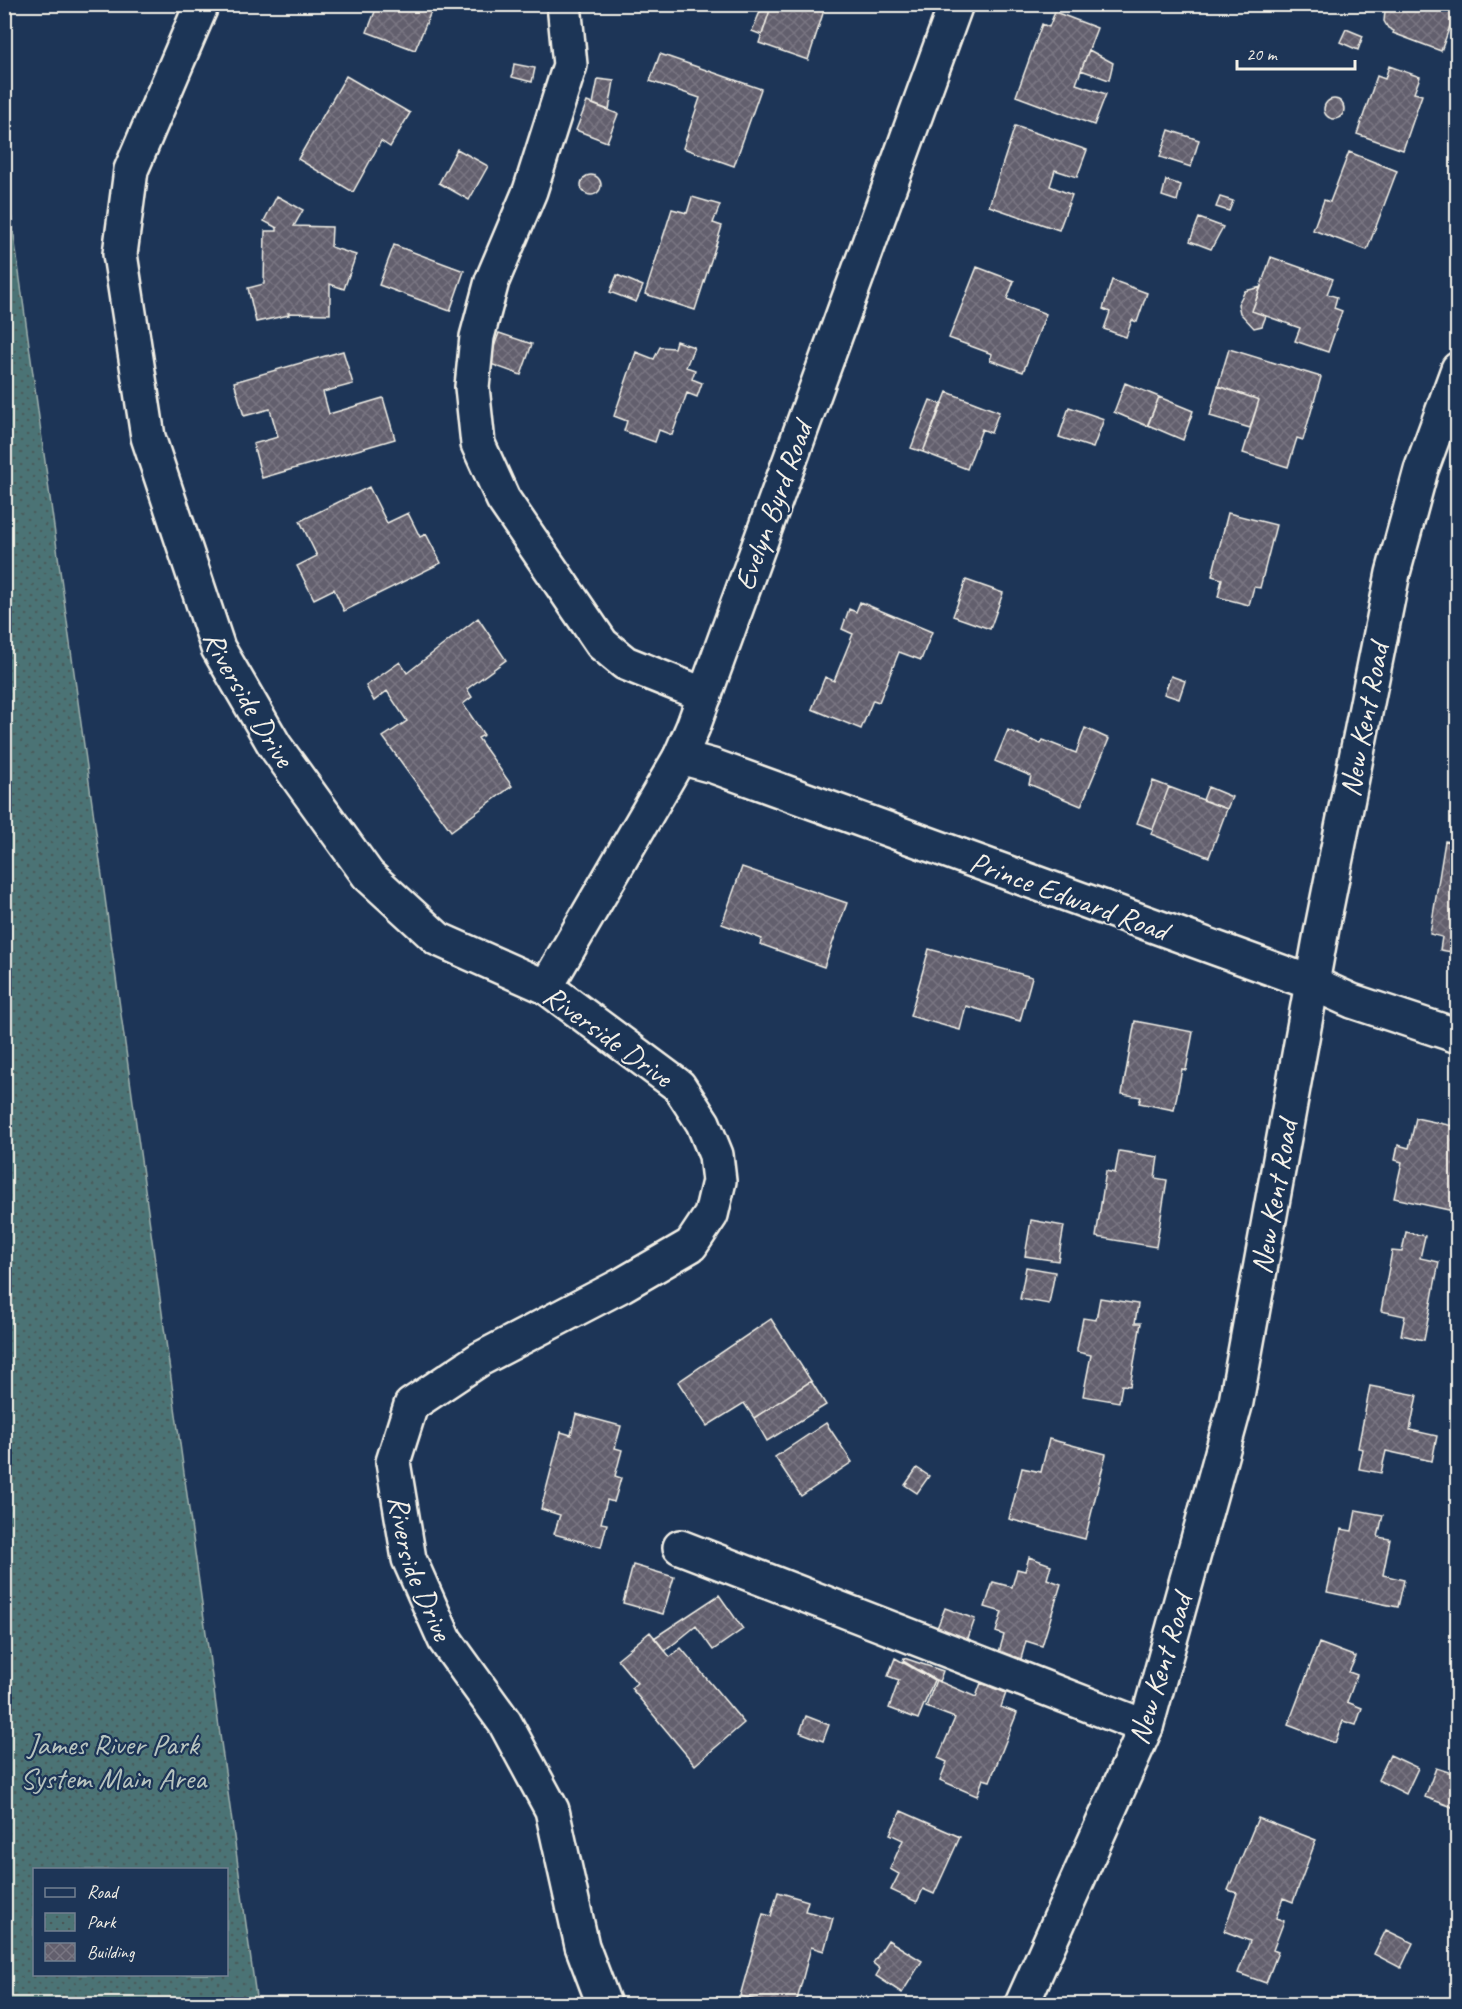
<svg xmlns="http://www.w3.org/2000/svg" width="1462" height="2009" font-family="Caveat,sans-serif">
<defs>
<pattern id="park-dots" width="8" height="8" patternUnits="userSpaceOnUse" patternTransform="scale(1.5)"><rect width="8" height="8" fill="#4c7375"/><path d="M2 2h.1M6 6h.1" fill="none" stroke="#4a5b5b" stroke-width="1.8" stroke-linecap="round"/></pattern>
<pattern id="building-cross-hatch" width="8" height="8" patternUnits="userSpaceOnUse" patternTransform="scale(1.5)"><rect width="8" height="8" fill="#625f6d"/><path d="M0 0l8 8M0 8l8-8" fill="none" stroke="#797682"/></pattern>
</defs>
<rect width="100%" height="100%" fill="#1d3557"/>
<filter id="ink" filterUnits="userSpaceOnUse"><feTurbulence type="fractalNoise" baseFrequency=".0167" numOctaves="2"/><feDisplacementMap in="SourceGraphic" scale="12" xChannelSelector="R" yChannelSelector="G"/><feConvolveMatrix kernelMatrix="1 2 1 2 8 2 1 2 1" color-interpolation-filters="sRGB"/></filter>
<g filter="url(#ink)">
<path fill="url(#park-dots)" stroke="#a0b2ae" stroke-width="1.5" fill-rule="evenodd" d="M 4,163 L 257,2004 L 5,2004 ZM 34,1870 L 226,1870 L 226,1974 L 34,1974 Z"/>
<path fill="url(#building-cross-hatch)" stroke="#f4f1e8" stroke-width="1.5" d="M 378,4 L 452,4 L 448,13 L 433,7 L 415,50 L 367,32 Z
M 772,4 L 826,4 L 808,60 L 759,43 Z
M 1403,4 L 1458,4 L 1441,51 L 1393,33 L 1394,31 L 1388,28 L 1384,21 L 1385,11 L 1392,6 L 1403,7 Z
M 762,7 L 770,10 L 762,35 L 752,31 Z
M 1055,12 L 1097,28 L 1076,84 L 1106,94 L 1094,125 L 1016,96 L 1042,24 L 1049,27 Z
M 1346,29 L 1363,36 L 1358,50 L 1340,42 Z
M 1089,50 L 1113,63 L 1109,80 L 1081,70 Z
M 660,54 L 761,89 L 734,166 L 683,148 L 700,98 L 650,81 Z
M 514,64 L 535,68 L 532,82 L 512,77 Z
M 1389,66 L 1420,77 L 1414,93 L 1422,95 L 1403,150 L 1357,134 L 1377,76 L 1385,79 Z
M 346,76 L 410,113 L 390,147 L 381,141 L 353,192 L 298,159 Z
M 598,79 L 614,81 L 609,110 L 593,104 Z
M1324 109a10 10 0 1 1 20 0a10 10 0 1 1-20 0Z
M 587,102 L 618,114 L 607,142 L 576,130 Z
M 1015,126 L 1087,150 L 1077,177 L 1055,170 L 1050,186 L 1072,195 L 1059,230 L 989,206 Z
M 1169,130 L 1199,140 L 1191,167 L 1160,157 Z
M 457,149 L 488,166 L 469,200 L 439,183 Z
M 1349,152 L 1397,171 L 1367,250 L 1313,230 L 1324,200 L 1330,202 Z
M581 185a10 10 0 1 1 20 0a10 10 0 1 1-20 0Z
M 1166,180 L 1181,185 L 1177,201 L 1162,196 Z
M 277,196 L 303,210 L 294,226 L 332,227 L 331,247 L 356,255 L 344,289 L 330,284 L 330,314 L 288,313 L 289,315 L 256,322 L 248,288 L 264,284 L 265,231 L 277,231 L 277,228 L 264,221 Z
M 692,197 L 720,205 L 713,223 L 722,226 L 695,310 L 645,294 L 672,209 L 687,213 Z
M 1220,197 L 1233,201 L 1229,211 L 1216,207 Z
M 1199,218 L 1223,227 L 1211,249 L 1190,241 Z
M 394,245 L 464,271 L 450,311 L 379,285 Z
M 1271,257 L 1333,279 L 1327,294 L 1337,297 L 1334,308 L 1342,311 L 1328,352 L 1295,341 L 1300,328 L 1252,311 Z
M 977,267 L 1014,281 L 1007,299 L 1046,314 L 1023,372 L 990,360 L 992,354 L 949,338 Z
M 617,275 L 643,286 L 636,302 L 610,292 Z
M 1112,280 L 1147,293 L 1137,322 L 1132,320 L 1126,337 L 1104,329 L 1110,312 L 1103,309 Z
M 1261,287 L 1252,311 L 1266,316 L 1262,326 L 1254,328 L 1240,313 L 1238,304 L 1245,291 Z
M 499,333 L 532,344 L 521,375 L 488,363 Z
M 676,341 L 694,347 L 686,367 L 695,370 L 692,379 L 702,383 L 697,397 L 687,393 L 672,435 L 659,430 L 655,442 L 624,431 L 627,421 L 614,416 L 636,352 L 654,359 L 660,347 L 674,348 Z
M 1229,349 L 1321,377 L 1303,440 L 1297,438 L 1288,467 L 1243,453 L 1259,400 L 1218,386 Z
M 343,351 L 353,384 L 323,392 L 329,414 L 383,398 L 395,439 L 262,478 L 253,444 L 278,437 L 270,409 L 244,416 L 234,382 Z
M 1125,383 L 1159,397 L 1147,426 L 1114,412 Z
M 1218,386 L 1259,400 L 1250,428 L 1210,416 Z
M 947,392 L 999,412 L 991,433 L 982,429 L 967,469 L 923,452 Z
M 1159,397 L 1193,411 L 1183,440 L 1148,425 Z
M 930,400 L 941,404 L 923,452 L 911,448 Z
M 1069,407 L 1104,419 L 1093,448 L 1059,437 Z
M 369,487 L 387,523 L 408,513 L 420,537 L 426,534 L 441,563 L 344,611 L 334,589 L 314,599 L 297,566 L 317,556 L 300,521 Z
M 1228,513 L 1276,525 L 1260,588 L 1254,587 L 1249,605 L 1218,597 L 1222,579 L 1212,576 Z
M 966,580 L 1003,593 L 990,629 L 953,616 Z
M 860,602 L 932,632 L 921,660 L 899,652 L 879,702 L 873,700 L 861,729 L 812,709 L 825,677 L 834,681 L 853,634 L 842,629 L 849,609 L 856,612 Z
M 478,618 L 506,660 L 467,689 L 472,697 L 463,704 L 484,735 L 478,738 L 512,786 L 451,831 L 383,737 L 407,721 L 387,691 L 374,701 L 366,686 L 400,662 L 407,673 Z
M 1171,676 L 1185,681 L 1179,699 L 1164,694 Z
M 1085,728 L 1109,739 L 1081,806 L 1029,784 L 1031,776 L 995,761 L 1008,730 L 1041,744 L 1043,740 L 1076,753 Z
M 1153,781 L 1169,787 L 1153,829 L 1137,823 Z
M 1169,787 L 1227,809 L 1209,857 L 1151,834 Z
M 1208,787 L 1232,797 L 1227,809 L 1203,800 Z
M 1445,841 L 1458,843 L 1458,953 L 1440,950 L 1442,937 L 1430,934 Z
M 742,867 L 847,903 L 824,967 L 760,944 L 762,939 L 722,924 Z
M 929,949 L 1032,977 L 1020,1021 L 966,1006 L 960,1030 L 910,1016 Z
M 1135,1021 L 1193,1032 L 1186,1070 L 1182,1069 L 1174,1110 L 1139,1103 L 1141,1097 L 1122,1094 Z
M 1416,1118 L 1458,1127 L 1458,1212 L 1394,1198 L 1402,1162 L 1395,1160 L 1398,1145 L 1409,1148 Z
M 1119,1151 L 1158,1157 L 1155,1178 L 1167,1180 L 1156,1247 L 1096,1237 L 1106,1171 L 1115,1173 Z
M 1031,1220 L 1064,1226 L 1058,1261 L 1025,1256 Z
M 1406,1232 L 1425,1236 L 1420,1258 L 1439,1262 L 1424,1340 L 1401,1335 L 1405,1316 L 1381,1311 L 1392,1251 L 1402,1252 Z
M 1026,1267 L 1055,1272 L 1049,1304 L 1020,1299 Z
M 1100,1298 L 1138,1304 L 1135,1323 L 1141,1323 L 1130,1386 L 1122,1385 L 1119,1402 L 1083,1396 L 1091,1355 L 1077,1352 L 1077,1349 L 1083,1318 L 1096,1320 Z
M 771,1319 L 811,1381 L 754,1418 L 744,1403 L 707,1426 L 678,1382 Z
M 811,1381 L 826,1405 L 767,1441 L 754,1418 Z
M 1370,1386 L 1417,1395 L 1410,1430 L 1437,1436 L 1432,1461 L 1386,1451 L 1381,1473 L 1359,1469 L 1363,1449 L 1358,1448 Z
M 576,1414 L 621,1426 L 615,1448 L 622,1450 L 615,1476 L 621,1478 L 614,1502 L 607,1500 L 601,1523 L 607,1524 L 601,1547 L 554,1534 L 560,1515 L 541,1509 L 561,1432 L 571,1435 Z
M 826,1423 L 852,1462 L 801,1496 L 775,1457 Z
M 1049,1439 L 1106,1454 L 1085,1539 L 1009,1519 L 1022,1468 L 1041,1472 Z
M 917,1468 L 929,1476 L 917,1493 L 905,1485 Z
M 1356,1510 L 1383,1515 L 1378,1537 L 1390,1539 L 1383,1575 L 1404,1580 L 1398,1607 L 1327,1592 L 1341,1529 L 1352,1531 Z
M 1029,1557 L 1051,1565 L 1047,1579 L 1061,1584 L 1042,1646 L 1026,1641 L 1021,1659 L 999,1652 L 1004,1635 L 996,1632 L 1002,1612 L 985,1607 L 993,1582 L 1012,1587 L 1017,1569 L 1025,1571 Z
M 633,1565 L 674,1577 L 663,1614 L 623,1603 Z
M 719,1595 L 743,1629 L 713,1650 L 696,1626 L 665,1651 L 654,1638 Z
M 945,1608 L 975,1619 L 964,1649 L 933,1638 Z
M 650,1632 L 670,1657 L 681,1648 L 744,1723 L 695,1765 L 631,1688 L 637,1683 L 617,1659 Z
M 1319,1643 L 1356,1657 L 1349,1672 L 1357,1675 L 1347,1702 L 1362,1708 L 1356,1725 L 1343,1721 L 1335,1743 L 1288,1725 Z
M 895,1658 L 934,1680 L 918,1719 L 889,1708 L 899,1680 L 888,1676 Z
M 904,1658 L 943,1671 L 939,1682 L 903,1661 Z
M 936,1680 L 976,1697 L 981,1683 L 1006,1693 L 1001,1707 L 1017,1713 L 990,1781 L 983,1779 L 977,1796 L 940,1780 L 947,1762 L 938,1758 L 955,1718 L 926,1707 Z
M 806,1716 L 829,1725 L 823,1741 L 800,1732 Z
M 1390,1755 L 1418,1768 L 1406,1794 L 1378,1780 Z
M 1436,1768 L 1458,1775 L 1458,1800 L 1455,1808 L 1425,1797 Z
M 901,1811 L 960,1837 L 934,1894 L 923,1889 L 917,1902 L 891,1890 L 899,1874 L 890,1869 L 903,1840 L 890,1834 Z
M 1258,1818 L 1316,1840 L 1293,1902 L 1283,1898 L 1276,1918 L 1284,1921 L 1273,1950 L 1278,1952 L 1266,1983 L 1238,1973 L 1250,1941 L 1224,1931 L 1237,1893 L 1228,1890 Z
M 778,1892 L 808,1901 L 805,1911 L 833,1918 L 824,1951 L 811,1947 L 796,2004 L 772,2004 L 740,1996 L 763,1914 L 771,1916 Z
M 1386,1930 L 1413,1943 L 1401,1968 L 1374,1954 Z
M 888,1940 L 922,1961 L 902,1993 L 876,1976 L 880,1969 L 873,1963 Z"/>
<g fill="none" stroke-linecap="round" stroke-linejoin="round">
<defs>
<g id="minor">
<path id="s1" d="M 202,4 L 131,170 L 120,254 L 148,437 L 218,648 L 275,746 L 368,875 L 438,939 L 546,987 L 679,1086 L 703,1123 L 716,1155 L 719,1181 L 711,1215 L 691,1245 L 622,1285 L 480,1359 L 411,1405 L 393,1462 L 409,1559 L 445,1640 L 505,1723 L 552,1810 L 582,1946 L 604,2004"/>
<path d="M 564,4 L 570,65 L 530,191 L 492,281 L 477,337 L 472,387 L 478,444 L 503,499 L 602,644 L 625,663 L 705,695"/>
<path d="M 680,757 L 713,766 L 1312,983 L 1352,1001 L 1458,1036"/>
<path d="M 546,987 L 680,757 L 693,727 L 956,4"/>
<path d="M 680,1547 L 1146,1727"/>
<path d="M 1022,2004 L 1146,1727 L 1236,1402 L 1322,928 L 1393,573 L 1421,470 L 1458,369"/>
</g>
</defs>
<use href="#minor" stroke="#f4f1e8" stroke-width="38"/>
<use href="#minor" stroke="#1d3557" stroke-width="33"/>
</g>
</g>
<g text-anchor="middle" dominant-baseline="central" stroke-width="4.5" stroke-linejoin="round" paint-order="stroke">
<g font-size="30" fill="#f4f1e8" stroke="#1d3557">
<text transform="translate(773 506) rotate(-70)">Evelyn Byrd Road</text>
<text stroke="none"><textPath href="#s1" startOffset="732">Riverside Drive</textPath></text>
<text transform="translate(1364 720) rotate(-79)">New Kent Road</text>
<text transform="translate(1069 896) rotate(20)">Prince Edward Road</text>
<text transform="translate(608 1036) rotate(36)">Riverside Drive</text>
<text transform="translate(1274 1197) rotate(-80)">New Kent Road</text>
<text stroke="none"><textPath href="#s1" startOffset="1992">Riverside Drive</textPath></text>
<text transform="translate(1160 1669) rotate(-73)">New Kent Road</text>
</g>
<g font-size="30" fill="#b9c5c0" stroke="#1d3557">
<text x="113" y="1744">James River Park<tspan x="113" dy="34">System Main Area</tspan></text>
</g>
</g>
<rect width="1462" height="2009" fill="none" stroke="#1d3557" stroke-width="24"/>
<rect x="12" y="12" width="1438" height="1985" fill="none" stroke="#f4f1e8" stroke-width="2" filter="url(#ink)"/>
<rect x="33" y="1868" width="195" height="108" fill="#1d3557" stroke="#738091" stroke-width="1.5"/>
<rect x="45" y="1888" width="30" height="9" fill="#1d3557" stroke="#738091" stroke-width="1.5"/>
<text x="87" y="1898" font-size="18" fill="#f4f1e8">Road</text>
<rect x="45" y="1913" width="30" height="18" fill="url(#park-dots)" stroke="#738091" stroke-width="1.5"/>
<text x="87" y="1928" font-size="18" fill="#f4f1e8">Park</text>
<rect x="45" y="1943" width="30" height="18" fill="url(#building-cross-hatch)" stroke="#738091" stroke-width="1.5"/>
<text x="87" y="1958" font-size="18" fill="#f4f1e8">Building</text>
<path d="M1237 60v9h118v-9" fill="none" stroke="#f4f1e8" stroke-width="3"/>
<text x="1246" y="60" font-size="18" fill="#f4f1e8" stroke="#1d3557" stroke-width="4.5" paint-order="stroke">20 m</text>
</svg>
